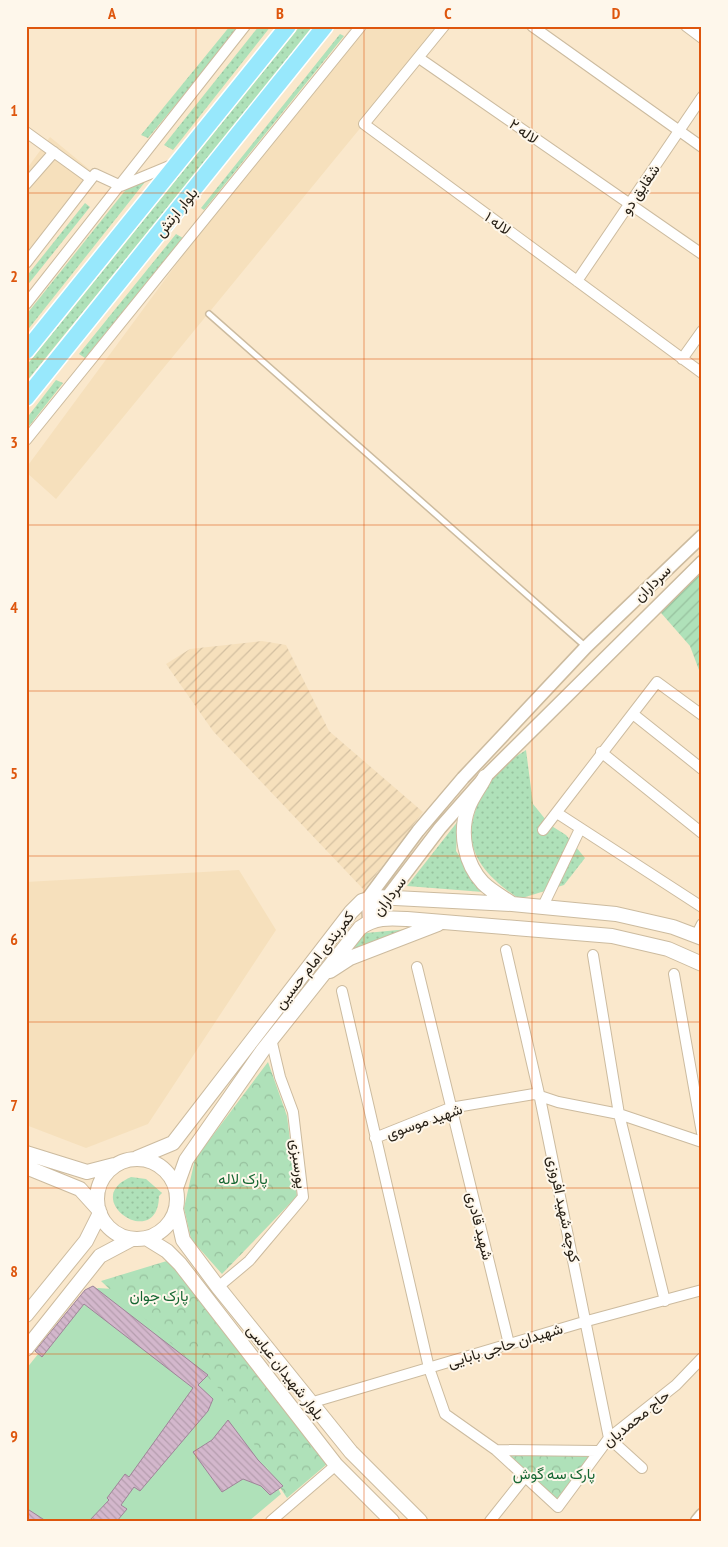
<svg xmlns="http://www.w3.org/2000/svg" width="728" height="1547" font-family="'PT Sans Narrow',Vazirmatn,sans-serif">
<defs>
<pattern id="industrial-furrows" width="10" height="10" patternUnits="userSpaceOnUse" patternTransform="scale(1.25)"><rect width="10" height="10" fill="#f6e0bc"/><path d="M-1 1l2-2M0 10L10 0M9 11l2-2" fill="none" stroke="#d3c0a1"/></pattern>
<pattern id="grass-dots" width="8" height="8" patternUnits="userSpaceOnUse" patternTransform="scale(1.25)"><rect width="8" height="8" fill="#afe1b9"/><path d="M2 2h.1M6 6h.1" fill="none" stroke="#97c19e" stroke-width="1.8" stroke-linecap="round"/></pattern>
<pattern id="park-crowns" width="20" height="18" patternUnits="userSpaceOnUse" patternTransform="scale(1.25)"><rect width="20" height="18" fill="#afe1b9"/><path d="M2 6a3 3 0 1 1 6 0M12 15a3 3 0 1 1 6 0" fill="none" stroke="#97c19e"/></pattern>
<pattern id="garden-furrows" width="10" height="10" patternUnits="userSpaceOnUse" patternTransform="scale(1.25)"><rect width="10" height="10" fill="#afe1b9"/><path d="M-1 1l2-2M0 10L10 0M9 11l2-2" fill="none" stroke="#97c19e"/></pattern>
<pattern id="building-back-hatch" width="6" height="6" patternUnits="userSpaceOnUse" patternTransform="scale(1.25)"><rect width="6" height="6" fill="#d3b7cc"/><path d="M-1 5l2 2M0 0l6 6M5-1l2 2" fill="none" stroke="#b59dae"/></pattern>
</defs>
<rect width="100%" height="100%" fill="#fae8cc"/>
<path fill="#f6e0bc" d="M 352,26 L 444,26 L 56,499 L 26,472 L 26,468 Z
M 50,137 L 95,174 L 26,255 L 26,170 Z
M 239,870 L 276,930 L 148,1124 L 86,1148 L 26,1125 L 26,882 Z"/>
<path fill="url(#industrial-furrows)" d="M 262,641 L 286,645 L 329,731 L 423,812 L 364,890 L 213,731 L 166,664 L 190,649 Z"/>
<path fill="url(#grass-dots)" d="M 230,26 L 241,26 L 148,138 L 141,135 Z
M 259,26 L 271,26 L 173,150 L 164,145 Z
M 300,26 L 315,26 L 26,382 L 26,366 Z
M 340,34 L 344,36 L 204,210 L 201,208 Z
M 136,177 L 145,182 L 26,332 L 26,315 Z
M 85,203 L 90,207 L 26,287 L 26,277 Z
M 176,234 L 183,238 L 85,358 L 79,354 Z
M 56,380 L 63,383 L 26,430 L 26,419 Z
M 526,750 L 533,804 L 550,825 L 566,835 L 585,858 L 564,885 L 519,899 C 481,872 458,847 480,799 C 484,791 487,777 493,771 C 502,763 516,757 526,750 Z
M 458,821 L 456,851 L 483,892 L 407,886 Z
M 409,929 L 345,955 L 366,933 Z
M 131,1177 L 146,1179 L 162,1193 L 159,1196 C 158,1253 78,1199 131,1177 Z"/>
<path fill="url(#park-crowns)" d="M 268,1062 L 287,1116 L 297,1196 L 222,1274 L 191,1239 L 184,1208 L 195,1159 Z
M 170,1260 L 327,1464 L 287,1498 L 219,1396 L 198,1373 L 101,1281 Z
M 496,1450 L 597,1451 L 558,1507 Z"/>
<path fill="url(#garden-furrows)" d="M 702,562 L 702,678 L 690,646 L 655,606 Z"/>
<path fill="#afe1b9" d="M 98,1288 L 113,1289 L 215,1384 L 238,1414 L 281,1494 L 249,1521 L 26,1521 L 26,1369 L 85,1296 Z"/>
<path fill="url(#building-back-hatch)" stroke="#9e8498" d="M 93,1286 L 208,1375 L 198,1385 L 213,1399 L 208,1411 L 140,1491 L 134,1487 L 121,1505 L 127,1509 L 117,1521 L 89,1521 L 109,1500 L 107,1498 L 125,1474 L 129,1477 L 193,1388 L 84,1304 L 42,1357 L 35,1351 L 85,1290 Z
M 228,1420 L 258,1460 L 283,1486 L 270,1495 L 261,1486 L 243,1479 L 222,1492 L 193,1452 L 212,1440 Z
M 26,1508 L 46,1521 L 26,1521 Z"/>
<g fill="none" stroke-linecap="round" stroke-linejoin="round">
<defs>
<path id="service" d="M 209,314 L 585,646"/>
<path id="minor" d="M 444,26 L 364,124 L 702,373
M 532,26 L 702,147
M 686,26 L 702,38
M 419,58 L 702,254
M 26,132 L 91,179
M 26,184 L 54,152
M 26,263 L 95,174 L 121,186 L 174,164
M 577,281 L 702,97
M 26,304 L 245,26
M 682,359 L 702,331
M 26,440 L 361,26
M 633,714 L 702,769
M 601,752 L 702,833
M 557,813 L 702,907
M 543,830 L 657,682 L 702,715
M 543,906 L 580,829
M 696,936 L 702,924
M 506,950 L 540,1098 L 609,1438 L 642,1468
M 593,955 L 619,1114 L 665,1301
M 417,967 L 509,1344
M 674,974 L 702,1133
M 342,991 L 429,1368 L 445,1414 L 496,1450 L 558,1507 L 609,1438 L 676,1385 L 702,1358
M 375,1138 L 450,1108 L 534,1094 L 558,1102 L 619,1114 L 702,1142
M 218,1287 L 249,1261 L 303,1197 L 293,1112 L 280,1077 L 271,1039
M 310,1403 L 587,1321 L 702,1290
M 496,1450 L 597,1451
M 271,1521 L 336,1465
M 490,1521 L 525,1477"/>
<path id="tertiary" d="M 369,921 L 368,898 L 418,831 L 463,778 L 586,647 L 702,536
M 369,921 L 440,828 L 485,777 L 702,562
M 697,1521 L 702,1515"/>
<path id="secondary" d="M 485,777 C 480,787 472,797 468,808 C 459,833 465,864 483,883 C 491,891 502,897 511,903
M 330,971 L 350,958 L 438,924
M 26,1153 L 87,1172 L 114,1165
M 137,1158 L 173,1143 L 351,912 L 362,901 L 376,897 L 512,904 L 616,914 L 673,927 L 702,938
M97 1199a40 40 0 1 1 80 0a40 40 0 1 1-80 0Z
M 26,1167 L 80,1189 L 99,1210
M 176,1188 L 186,1160 L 263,1050 L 360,928 C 375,917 389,918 407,919 L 612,936 L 668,949 L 702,964
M 176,1209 L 183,1240 L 218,1287 L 351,1452 L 420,1521
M 146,1238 L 167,1251 L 180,1264 L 336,1465 L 392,1521
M 26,1315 L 86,1241 L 100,1213
M 26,1349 L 100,1256 L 132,1239"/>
<path id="trunk" d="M 26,351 L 288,26
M 26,398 L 325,26"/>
</defs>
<use href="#service" stroke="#ccbb9f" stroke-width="8"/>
<use href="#minor" stroke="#ccbb9f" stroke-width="12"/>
<use href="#tertiary" stroke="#ccbb9f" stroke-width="15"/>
<use href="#secondary" stroke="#ccbb9f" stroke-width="16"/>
<use href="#trunk" stroke="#fff" stroke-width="19"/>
<use href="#service" stroke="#fff" stroke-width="5"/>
<use href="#minor" stroke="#fff" stroke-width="10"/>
<use href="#tertiary" stroke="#fff" stroke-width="12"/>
<use href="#secondary" stroke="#fff" stroke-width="14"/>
<use href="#trunk" stroke="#98e8fc" stroke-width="16"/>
</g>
<path fill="none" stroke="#de560d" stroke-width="1" stroke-opacity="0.55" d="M 196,26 L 196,1521M 364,26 L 364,1521M 532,26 L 532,1521M 26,193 L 702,193M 26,359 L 702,359M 26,525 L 702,525M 26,691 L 702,691M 26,856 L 702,856M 26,1022 L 702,1022M 26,1188 L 702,1188M 26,1354 L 702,1354"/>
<g text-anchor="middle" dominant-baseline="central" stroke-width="4" stroke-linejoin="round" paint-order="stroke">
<g font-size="15" fill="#282117" stroke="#fef7eb">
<text transform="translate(524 131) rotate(35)">لاله ۲</text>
<text transform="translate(640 189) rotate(-56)">شقایق دو</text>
<text transform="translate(176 212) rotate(-51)">بلوار ارتش</text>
<text transform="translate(498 223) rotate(36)">لاله ۱</text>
<text transform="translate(652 583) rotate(-45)">سرداران</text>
<text transform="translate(389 896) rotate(-53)">سرداران</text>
<text transform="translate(314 960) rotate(-52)">کمربندی امام حسین</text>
<text transform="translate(424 1121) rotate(-19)">شهید موسوی</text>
<text transform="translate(299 1164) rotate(83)">پورسبزی</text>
<text transform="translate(564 1209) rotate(78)">کوچه شهید افروزی</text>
<text transform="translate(480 1226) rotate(76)">شهید قادری</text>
<text transform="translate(505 1345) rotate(-17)">شهیدان حاجی بابایی</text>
<text transform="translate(286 1372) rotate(52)">بلوار شهیدان عباسی</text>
<text transform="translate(636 1418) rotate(-39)">حاج محمدیان</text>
</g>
<g font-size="15" fill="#156632" stroke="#fef7eb">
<text x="243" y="1178">پارک لاله</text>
<text x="159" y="1295">پارک جوان</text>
<text x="554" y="1473">پارک سه گوش</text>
</g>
</g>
<rect width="728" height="1547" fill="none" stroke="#fef7eb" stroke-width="55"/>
<rect x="28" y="28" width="672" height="1492" fill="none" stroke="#de560d" stroke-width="2"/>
<g font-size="16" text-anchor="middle" font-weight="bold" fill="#de560d">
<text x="112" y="19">A</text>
<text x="280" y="19">B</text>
<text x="448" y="19">C</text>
<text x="616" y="19">D</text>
<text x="14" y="116">1</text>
<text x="14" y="282">2</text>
<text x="14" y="448">3</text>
<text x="14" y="613">4</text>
<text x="14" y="779">5</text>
<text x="14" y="945">6</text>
<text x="14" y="1111">7</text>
<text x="14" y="1277">8</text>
<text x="14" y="1442">9</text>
</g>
</svg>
